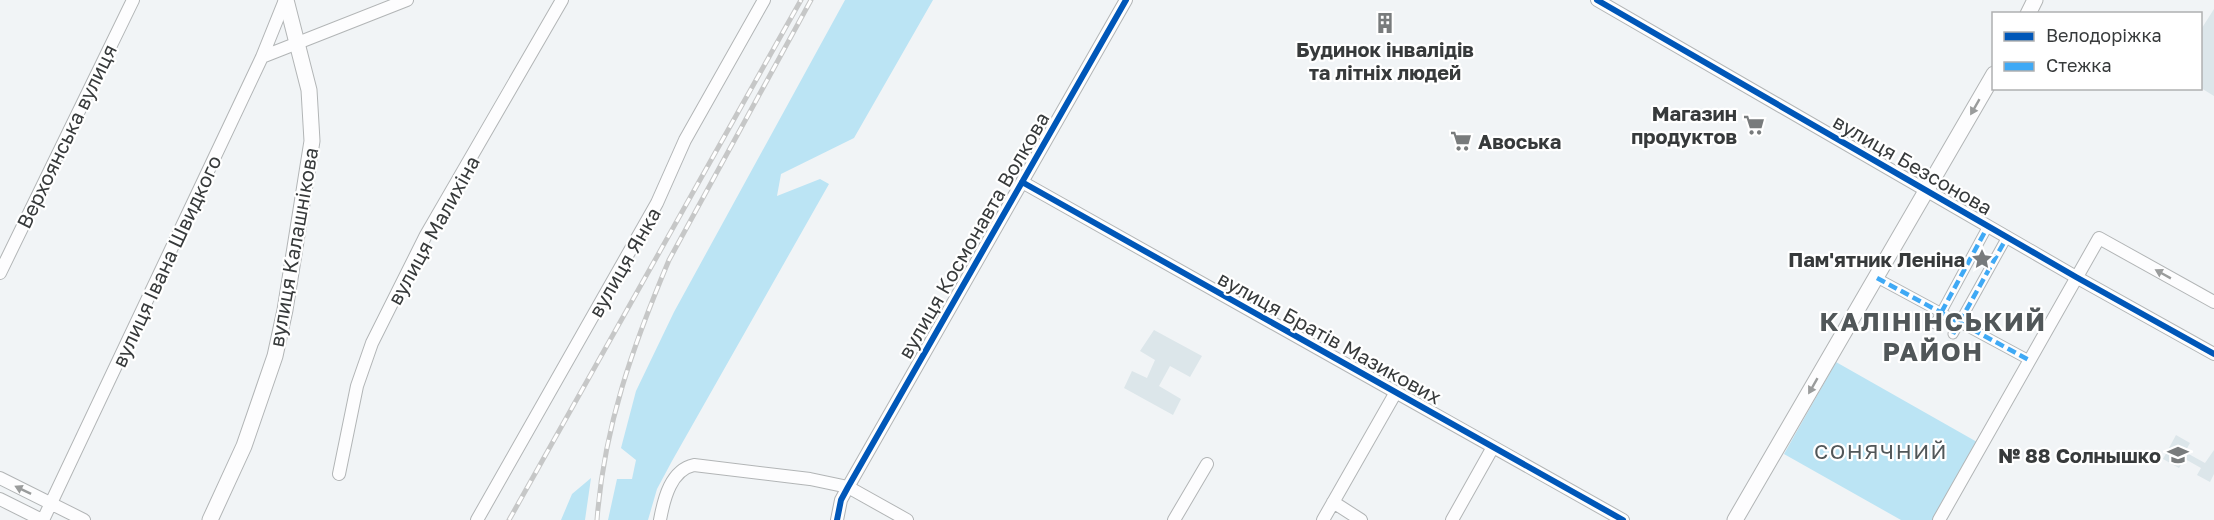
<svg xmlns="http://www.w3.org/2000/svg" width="2214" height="520" font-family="'Golos Text',sans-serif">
<rect width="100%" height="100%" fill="#f1f4f6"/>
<path fill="#dce6ea" d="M 2214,9 L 2214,96 L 2201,88 L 2200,31 Z
M 1154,330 L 1202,356 L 1190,377 L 1170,366 L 1159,386 L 1181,399 L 1173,415 L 1124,388 L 1132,371 L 1147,378 L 1155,360 L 1140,351 Z
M 2176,435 L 2190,443 L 2185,452 L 2205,463 L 2214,450 L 2214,474 L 2210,482 L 2197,475 L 2201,468 L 2185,459 L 2179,468 L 2163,459 Z"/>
<path fill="#bbe4f4" d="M 845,0 L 933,0 L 854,138 L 781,174 L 777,196 L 820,179 L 829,184 L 672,461 L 657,489 L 648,520 L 608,520 L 617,479 L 632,479 L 636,460 L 621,448 L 636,391 L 674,312 Z
M 1836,362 L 1977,442 L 1933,520 L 1901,520 L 1784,454 Z
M 591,478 L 585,520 L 561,520 L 572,494 Z"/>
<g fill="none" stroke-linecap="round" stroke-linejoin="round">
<defs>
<path id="pedestrian" d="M 1877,278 L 2029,360
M 1935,324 L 1988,226
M 1953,334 L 2007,237"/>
<path id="minor" d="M 1597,0 L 2076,277 L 2214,354
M 262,57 L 407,0
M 1022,182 L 1623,520
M 0,273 L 133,0
M 339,474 L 357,386 L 372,343 L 426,235 L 562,0
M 0,478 L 84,520
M 0,499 L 42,520
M 1333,502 L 1361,520
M 43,520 L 262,57 L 285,0
M 477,520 L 657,203 L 685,140 L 764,0
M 660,520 C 664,498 671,470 694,465 L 810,479 L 848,487 L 907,520
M 837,520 L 841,500 L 848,487 L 1126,0
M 1174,520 L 1207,464
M 1323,520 L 1396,392
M 1452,520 L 1493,447
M 1939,520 L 2099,238 L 2214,302"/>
<path id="tertiary" d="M 2028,14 L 2035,0
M 210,520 L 244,446 L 275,356 L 285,310 L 312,141 L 309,90 L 286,0
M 1735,520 L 1994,74"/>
</defs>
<use href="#pedestrian" stroke="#b2b5b6" stroke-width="11"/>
<use href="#minor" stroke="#b2b5b6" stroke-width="14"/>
<use href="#tertiary" stroke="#b2b5b6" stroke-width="17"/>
<use href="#pedestrian" stroke="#fdfdfe" stroke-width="9"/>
<use href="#minor" stroke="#fdfdfe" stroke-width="12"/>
<use href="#tertiary" stroke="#fdfdfe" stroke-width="15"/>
<defs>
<path id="rail" d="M 509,520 L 801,0
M 597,520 C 604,426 633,346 669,260 L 811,0"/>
</defs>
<use href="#rail" stroke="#c6c7c7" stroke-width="5"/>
<use href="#rail" stroke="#fff" stroke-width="3" stroke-dasharray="9" stroke-linecap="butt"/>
<path stroke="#3fa9f5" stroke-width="4.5" stroke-dasharray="9 4.5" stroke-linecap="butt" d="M 1877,278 L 2029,360
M 1935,324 L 1988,226
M 1953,334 L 2007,237"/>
<defs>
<path id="cycleway" d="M 1597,0 L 2076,277 L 2214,354
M 1022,182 L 1623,520
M 837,520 L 841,500 L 848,487 L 1126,0"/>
</defs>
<use href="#cycleway" stroke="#fff" stroke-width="10"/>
<use href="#cycleway" stroke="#0057b8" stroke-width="6"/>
</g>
<defs><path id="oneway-solid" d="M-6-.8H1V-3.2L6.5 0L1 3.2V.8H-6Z" transform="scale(1.5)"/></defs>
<g fill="#9a9c9c">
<use href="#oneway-solid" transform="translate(1975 107) rotate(120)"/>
<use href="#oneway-solid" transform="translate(2163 274) rotate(-151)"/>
<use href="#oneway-solid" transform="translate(1813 386) rotate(120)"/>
<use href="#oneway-solid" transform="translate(23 490) rotate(-154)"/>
</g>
<defs>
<symbol id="building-bare" viewBox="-9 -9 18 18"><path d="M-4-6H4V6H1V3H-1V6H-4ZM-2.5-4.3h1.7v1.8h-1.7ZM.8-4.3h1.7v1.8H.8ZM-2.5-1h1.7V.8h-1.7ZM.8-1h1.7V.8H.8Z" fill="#787b7c" stroke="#fff" stroke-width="2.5" paint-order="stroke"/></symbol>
<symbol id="supermarket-bare" viewBox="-9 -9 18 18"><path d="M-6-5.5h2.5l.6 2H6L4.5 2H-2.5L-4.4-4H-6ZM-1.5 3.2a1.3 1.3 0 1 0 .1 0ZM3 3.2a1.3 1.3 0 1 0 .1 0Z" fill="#787b7c" stroke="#fff" stroke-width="2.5" paint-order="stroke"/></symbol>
<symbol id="sight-bare" viewBox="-9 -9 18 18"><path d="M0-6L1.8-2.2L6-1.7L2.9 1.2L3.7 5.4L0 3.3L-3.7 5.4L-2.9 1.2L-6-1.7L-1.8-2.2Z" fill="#787b7c" stroke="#fff" stroke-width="2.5" paint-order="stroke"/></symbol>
<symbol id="school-bare" viewBox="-9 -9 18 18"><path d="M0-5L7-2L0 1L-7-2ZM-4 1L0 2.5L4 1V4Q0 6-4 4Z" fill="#787b7c" stroke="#fff" stroke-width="2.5" paint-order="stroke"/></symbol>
</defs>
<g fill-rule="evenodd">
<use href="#building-bare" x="1370" y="8" width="30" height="30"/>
<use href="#supermarket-bare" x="1739" y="110" width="30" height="30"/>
<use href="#supermarket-bare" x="1446" y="126" width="30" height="30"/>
<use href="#sight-bare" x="1967" y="244" width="30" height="30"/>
<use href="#school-bare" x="2163" y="440" width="30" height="30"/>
</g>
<g text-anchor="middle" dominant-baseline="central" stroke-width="4.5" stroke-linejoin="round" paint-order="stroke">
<g font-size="20" font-weight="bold" fill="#373a3b" stroke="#fff" text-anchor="end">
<text x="1385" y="49" text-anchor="middle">Будинок інвалідів<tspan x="1385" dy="23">та літніх людей</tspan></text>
<text x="1737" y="113">Магазин<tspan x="1737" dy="23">продуктов</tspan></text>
<text x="1478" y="141" text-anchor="start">Авоська</text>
<text x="1965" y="259">Пам'ятник Леніна</text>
<text x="2161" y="455">№ 88 Солнышко</text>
</g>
<g font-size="20" fill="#373a3b" stroke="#fff">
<text transform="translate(66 136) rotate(-64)">Верхоянська вулиця</text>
<text transform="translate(1913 164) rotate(30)">вулиця Безсонова</text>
<text transform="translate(433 230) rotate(-61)">вулиця Малихіна</text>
<text transform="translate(973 235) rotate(-60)">вулиця Космонавта Волкова</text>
<text transform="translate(293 247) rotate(-80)">вулиця Калашнікова</text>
<text transform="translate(166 261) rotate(-65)">вулиця Івана Швидкого</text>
<text transform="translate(624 262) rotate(-60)">вулиця Янка</text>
<text transform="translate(1330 337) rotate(29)">вулиця Братів Мазикових</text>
</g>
<g font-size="21" letter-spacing="1.5" fill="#515759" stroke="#fff">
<text x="1881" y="451">СОНЯЧНИЙ</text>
</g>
<g font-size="26" font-weight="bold" letter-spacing="1.5" fill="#515759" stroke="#fff">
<text x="1933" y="321">КАЛІНІНСЬКИЙ<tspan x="1933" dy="30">РАЙОН</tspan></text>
</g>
</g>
<rect x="1992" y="12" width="210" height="78" fill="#ffffff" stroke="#afb0b1" stroke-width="1.5"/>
<rect x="2004" y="32" width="30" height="9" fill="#0057b8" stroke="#afb0b1" stroke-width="1.5"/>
<text x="2046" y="42" font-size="18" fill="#373a3b">Велодоріжка</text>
<rect x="2004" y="62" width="30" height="9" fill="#3fa9f5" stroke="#afb0b1" stroke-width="1.5"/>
<text x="2046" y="72" font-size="18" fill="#373a3b">Стежка</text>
</svg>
